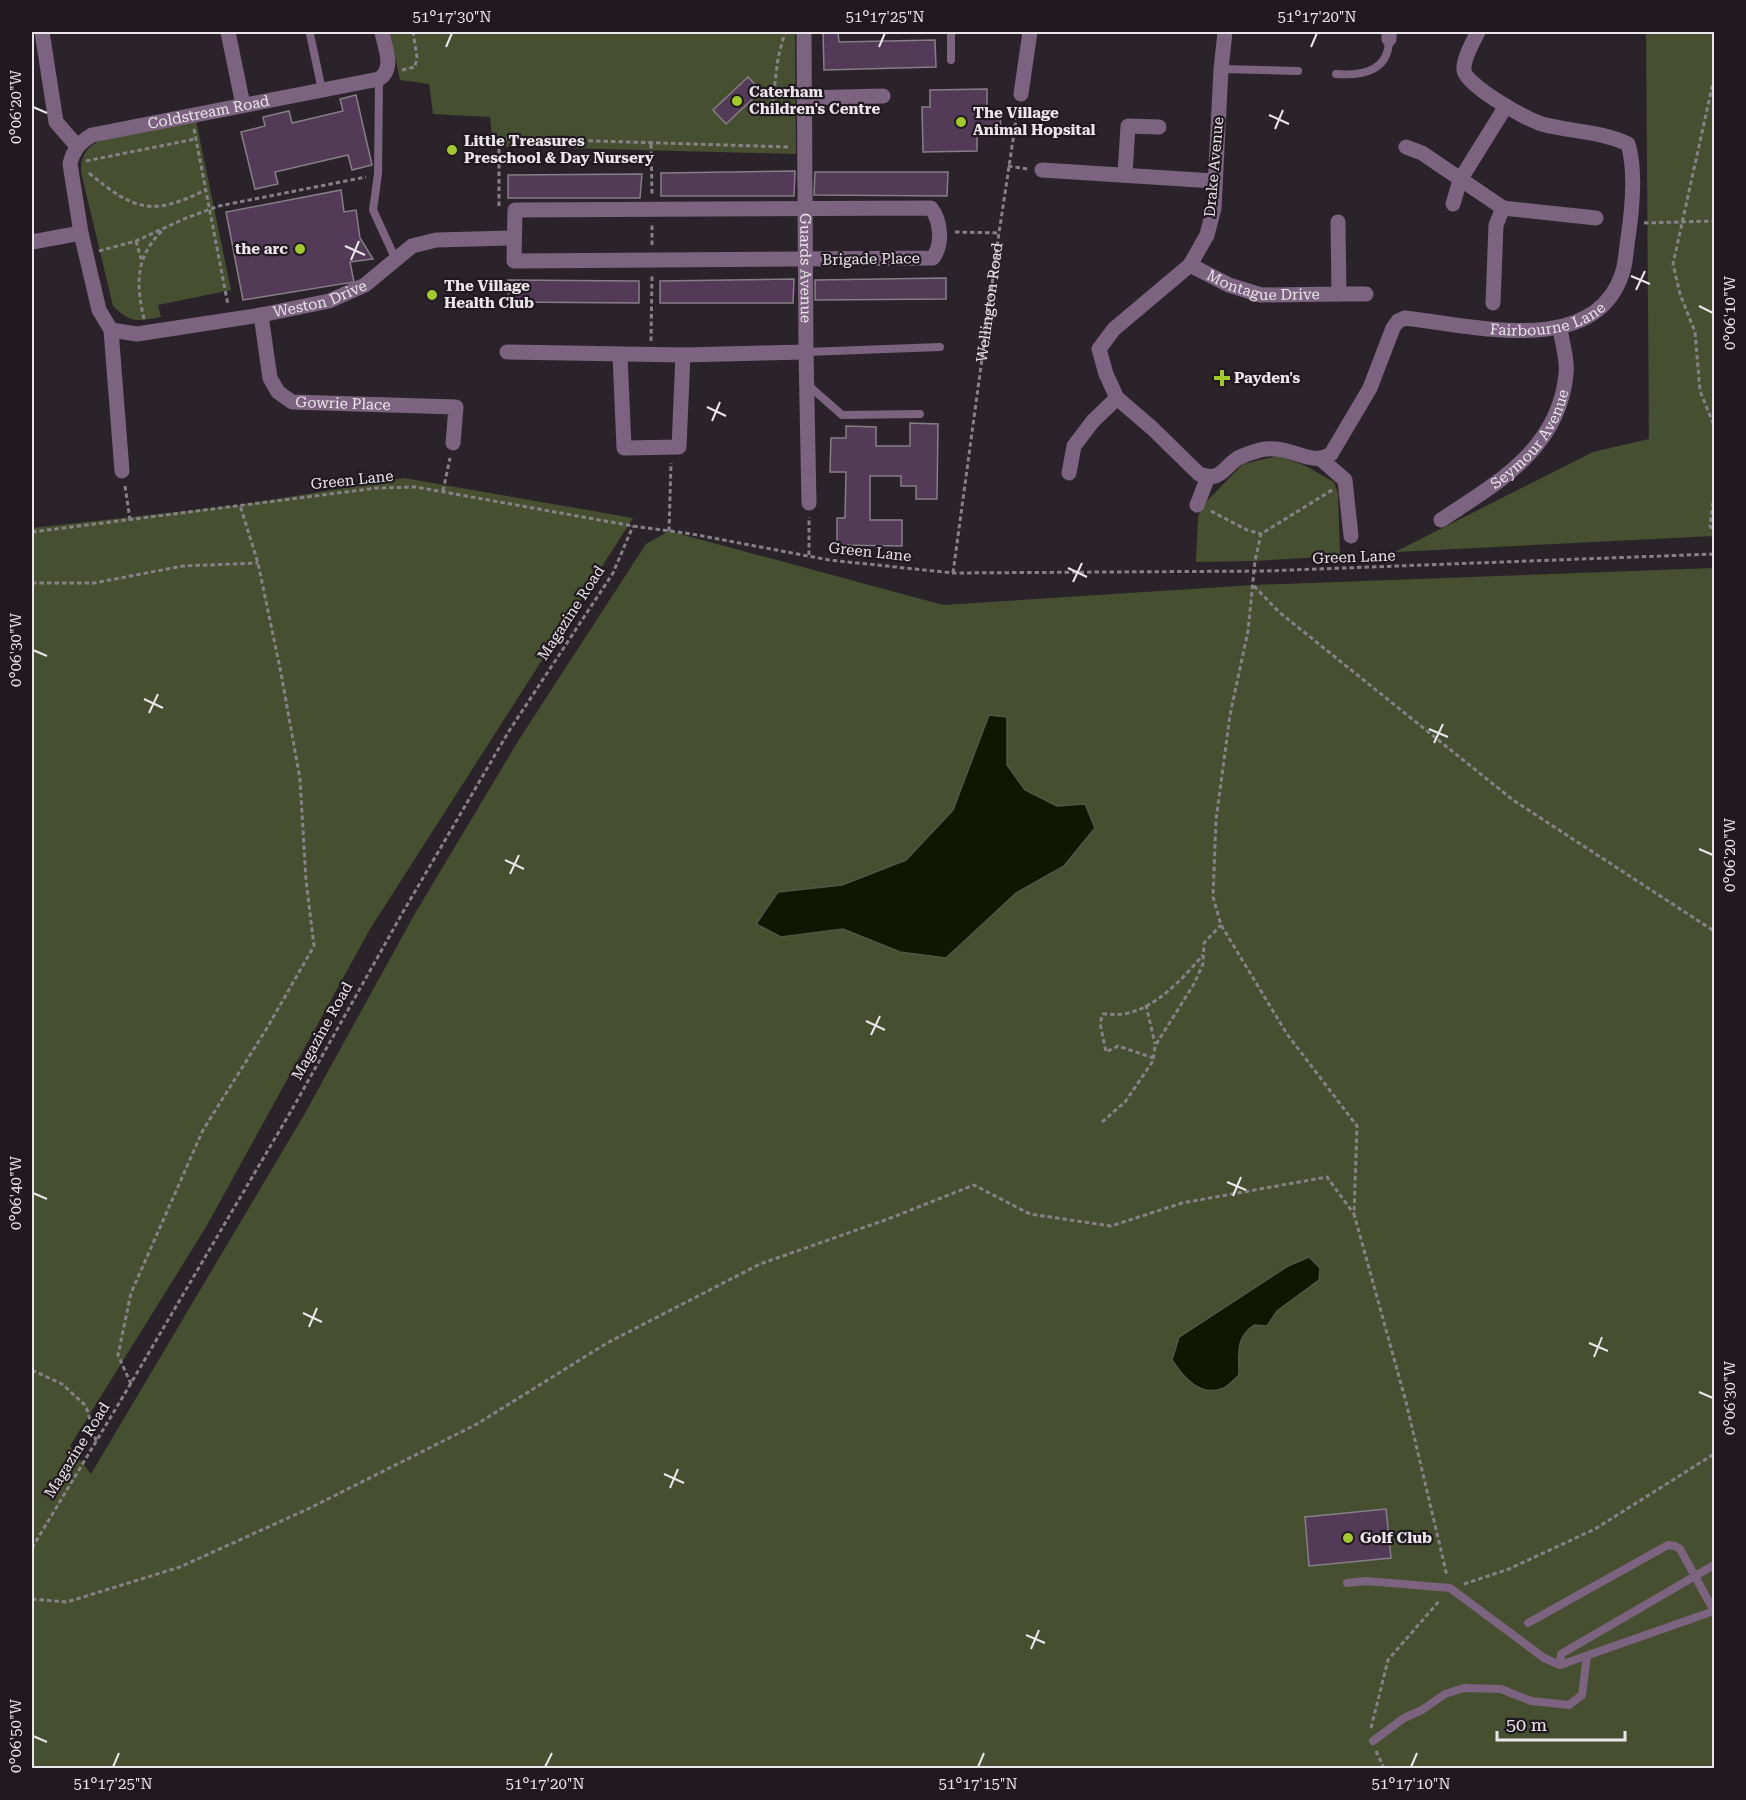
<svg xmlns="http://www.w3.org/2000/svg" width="1746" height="1800" font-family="'Roboto Serif',serif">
<rect width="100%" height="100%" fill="#2a242a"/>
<path fill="#465030" d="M 390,32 L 795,32 L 796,154 L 493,146 L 490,117 L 433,114 L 429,84 L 400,80 Z
M 1646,32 L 1714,32 L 1714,536 L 1395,552 L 1593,452 L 1649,439 Z
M 196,121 L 231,290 L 158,305 L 161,317 C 136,321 132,324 113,306 L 81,172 C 81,155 87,146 103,139 Z
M 1278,456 L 1306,466 L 1334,482 L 1338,493 L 1340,556 L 1255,561 L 1196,562 L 1198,516 L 1207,501 L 1243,464 Z
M 404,478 L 633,518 L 370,929 L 206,1227 L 70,1446 L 91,1474 L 304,1115 L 413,917 L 520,738 L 646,544 L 669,531 L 943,605 L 1254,585 L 1714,568 L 1714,1768 L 32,1768 L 32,528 L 240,505 Z"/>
<path fill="#101700" stroke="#515546" stroke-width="1.5" d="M 989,715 L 1007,717 L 1007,765 L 1025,790 L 1057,806 L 1085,804 L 1095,828 L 1064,866 L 1016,893 L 946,958 L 900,952 L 843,929 L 781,937 L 756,924 L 778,892 L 842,885 L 906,860 L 953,810 Z
M 1309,1257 L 1320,1268 L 1319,1280 L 1277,1311 L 1267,1326 L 1254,1325 C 1235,1338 1239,1354 1239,1375 C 1235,1379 1229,1385 1224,1388 C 1200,1398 1183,1377 1172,1360 L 1179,1337 L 1288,1266 Z"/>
<path fill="#533a56" stroke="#867e86" stroke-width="1.5" d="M 823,32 L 838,32 L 839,42 L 935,40 L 936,67 L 824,70 Z
M 748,77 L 761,91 L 726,124 L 713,110 Z
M 987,89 L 987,111 L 1000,111 L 1001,134 L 977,134 L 977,151 L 923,152 L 922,107 L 930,107 L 930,90 Z
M 356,95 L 372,165 L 352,170 L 348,155 L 275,172 L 278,184 L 255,189 L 241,132 L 265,126 L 263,117 L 289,111 L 292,123 L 343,111 L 340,99 Z
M 795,171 L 794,196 L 661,196 L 661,173 Z
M 815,172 L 948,172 L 947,196 L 814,195 Z
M 642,174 L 640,198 L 508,198 L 508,175 Z
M 341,190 L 344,212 L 356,210 L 360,238 L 373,259 L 350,262 L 354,282 L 243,300 L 226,212 Z
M 946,278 L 946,299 L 815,300 L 815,280 Z
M 794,279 L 793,303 L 660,303 L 660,281 Z
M 508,280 L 639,281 L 639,303 L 508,302 Z
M 910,423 L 938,424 L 937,499 L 916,499 L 916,486 L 901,486 L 901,476 L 870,476 L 870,520 L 902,520 L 902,546 L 837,545 L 837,518 L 845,518 L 846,472 L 830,472 L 831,438 L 846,438 L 846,426 L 876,427 L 876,446 L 910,446 Z
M 1386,1509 L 1391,1558 L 1309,1566 L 1305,1517 Z"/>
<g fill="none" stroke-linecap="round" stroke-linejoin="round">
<g stroke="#868186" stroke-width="3" stroke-dasharray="4.5 3" stroke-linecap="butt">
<path d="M 402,70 L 415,67 L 417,57 L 413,32"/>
<path d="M 1714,78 L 1673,264 L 1680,294 L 1695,332 L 1700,391 L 1714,425"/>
<path d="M 772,108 L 778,58 L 785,32"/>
<path d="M 194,129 L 228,305"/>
<path d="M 651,144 L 652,194"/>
<path d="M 86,161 L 195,139"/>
<path d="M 1008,166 L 1028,169"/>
<path d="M 89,173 C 134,210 151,217 205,190"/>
<path d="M 499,206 L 499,138 L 790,147"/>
<path d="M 1644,223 L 1714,221"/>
<path d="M 955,232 L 999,233"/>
<path d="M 136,241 L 141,259"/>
<path d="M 652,245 L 652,224"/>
<path d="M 99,251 L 136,241 L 186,218 L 219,206 L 366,177"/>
<path d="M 144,319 C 136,285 135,257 162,231"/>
<path d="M 651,341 L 652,275"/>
<path d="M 125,486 L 130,520"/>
<path d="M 1332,490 L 1261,534 L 1255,561 L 1248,631 L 1230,715 L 1216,820 L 1213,897 L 1221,925 L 1287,1034 L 1357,1126 L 1354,1214 L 1406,1402 L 1447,1576"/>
<path d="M 443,491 L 450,458"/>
<path d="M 1714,495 L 1710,526 L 1714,532"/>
<path d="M 1211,511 L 1247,530 L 1261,534"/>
<path d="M 669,531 L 671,463"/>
<path d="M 32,532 L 377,488 L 416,487 L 633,526 L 692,534 L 829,560 L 953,573 L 1265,571 L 1714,554"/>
<path d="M 809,555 L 809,517"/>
<path id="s1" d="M 953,573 L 999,233 L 1018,107"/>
<path d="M 32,583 L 94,583 L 183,566 L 258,563"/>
<path d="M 1254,586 L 1279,612 L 1513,800 L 1714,931"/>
<path d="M 1146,1005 L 1155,1044"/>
<path d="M 1154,1058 L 1118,1046 L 1106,1052 L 1100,1023 L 1103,1014 C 1110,1014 1117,1015 1123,1014 C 1156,1009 1182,979 1203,955"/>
<path d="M 1102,1122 L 1125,1102 L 1153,1061 L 1155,1046 L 1194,984 L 1203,964 L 1204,943 L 1221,925"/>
<path d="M 32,1370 L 62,1384 L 86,1406 L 96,1441"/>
<path d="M 131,1384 L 118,1355 L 131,1293 L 203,1130 L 267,1028 L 314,946 L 306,880 L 300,779 L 281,673 L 258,563 L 240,505"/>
<path d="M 32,1548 L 121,1400 L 294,1106 L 403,912 L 509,731 L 613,573 L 633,526"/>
<path d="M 1464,1584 L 1509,1569 L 1595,1529 L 1714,1454"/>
<path d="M 32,1599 L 67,1602 L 180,1567 L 310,1508 L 477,1424 L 607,1343 L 760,1264 L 888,1219 L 974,1185 L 1030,1214 L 1111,1226 L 1182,1203 L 1327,1177 L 1354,1214"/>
<path d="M 1371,1728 L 1388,1660 L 1440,1600"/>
<path d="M 1376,1751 L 1384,1768"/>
</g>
<path stroke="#7c637f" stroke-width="8" d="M 951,32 L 951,60
M 310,34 L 322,90
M 1221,69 L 1298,71
M 1336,74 C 1363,76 1389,71 1389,39
M 379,79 L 378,174 L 373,210 L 396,260
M 806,352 L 940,347
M 808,385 L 842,415 L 920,414
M 1347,1583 L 1366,1581 L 1450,1588 L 1544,1658 L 1560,1665 L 1714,1611
M 1528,1623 L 1668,1545 L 1675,1546 L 1680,1549 L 1714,1611
M 1560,1665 L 1561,1654 L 1714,1565
M 1373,1741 L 1404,1718 L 1422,1710 L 1445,1694 L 1464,1688 L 1501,1689 L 1531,1701 L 1569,1705 L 1582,1695 L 1587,1656"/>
<g stroke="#7c637f" stroke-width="15">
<path d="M 42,32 L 56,122 L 77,146"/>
<path d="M 228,32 L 243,105"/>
<path id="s2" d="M 804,32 L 806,352 L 809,503"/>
<path id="s3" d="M 1225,32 L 1221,69 L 1214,208 L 1207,235 L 1190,265 L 1114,329 L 1099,349 L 1106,374 L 1117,398 L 1152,428 L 1199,474 C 1221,482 1222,469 1238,458 C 1244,455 1253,452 1260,450 C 1290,443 1309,468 1331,454 L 1370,388 L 1393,328 L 1398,321 L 1405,318 C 1471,325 1594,359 1622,274 C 1626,263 1626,250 1628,238 C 1632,211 1636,170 1628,144 C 1601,131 1571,132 1542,124 C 1527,120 1465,85 1464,70 C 1463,59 1473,42 1478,32"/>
<path d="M 1389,39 L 1389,32"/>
<path d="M 1021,94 L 1030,32"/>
<path d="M 804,98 L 883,96"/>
<path d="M 1406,147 L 1422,153 L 1503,208 L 1596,218"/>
<path d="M 1042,170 L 1214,181"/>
<path d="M 1125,174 L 1128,126 L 1159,127"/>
<path d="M 1453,204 L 1460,180 L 1506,106"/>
<path d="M 931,208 C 941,221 943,244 933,258 L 514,261 L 515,210 Z"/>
<path d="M 32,242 L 81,233"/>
<path id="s4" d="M 1190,265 L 1229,285 L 1261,295 L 1339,294 L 1338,222"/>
<path d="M 1339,294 L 1366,294"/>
<path d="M 1493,303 L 1496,225 L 1503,208"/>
<path id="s5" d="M 261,315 L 270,378 L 278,392 L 292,402 L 456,407 L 453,443"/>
<path id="s6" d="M 111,330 L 137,334 L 261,315 L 329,301 L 365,285 L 412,246 L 436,240 L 514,238"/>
<path d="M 507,352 L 683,355 L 806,352"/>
<path d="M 620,355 L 624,448 L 679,447 L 683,355"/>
<path d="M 1322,460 L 1345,480 L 1351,536"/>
<path id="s7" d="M 122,471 L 111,330 L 99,310 L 81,233 L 70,164 C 73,150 80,142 92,135 L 379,79 C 395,69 385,48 382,32"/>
<path d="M 1069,473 L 1074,446 L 1093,421 L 1117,398"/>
<path d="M 1197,505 L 1208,477"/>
<path id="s8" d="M 1441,520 C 1497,483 1559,449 1566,374 C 1568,360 1562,343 1560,328"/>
</g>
</g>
<path fill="none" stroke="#eae6ea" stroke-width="2" d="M 446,47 L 452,33M 879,47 L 885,33M 1311,47 L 1317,33M 33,107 L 47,113M 1269,115 L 1289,124M 1275,129 L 1283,110M 345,246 L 365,255M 351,260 L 359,241M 1631,276 L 1650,284M 1636,290 L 1645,271M 1699,306 L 1713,313M 707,407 L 726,416M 712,421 L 720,402M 1068,568 L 1087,577M 1073,582 L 1082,563M 33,650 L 47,656M 144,699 L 163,708M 149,713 L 158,694M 1429,729 L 1448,737M 1434,743 L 1443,724M 1699,849 L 1713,855M 505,860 L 524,869M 510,874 L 519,855M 866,1021 L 885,1030M 871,1035 L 880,1016M 1227,1182 L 1246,1190M 33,1193 L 47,1199M 1233,1196 L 1241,1177M 303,1313 L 322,1322M 309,1327 L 317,1308M 1589,1343 L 1608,1351M 1594,1357 L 1602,1337M 1699,1392 L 1713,1398M 664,1474 L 684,1483M 670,1488 L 678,1469M 1026,1635 L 1045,1643M 1031,1649 L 1039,1630M 33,1736 L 47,1742M 113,1767 L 119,1753M 545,1767 L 552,1753M 978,1767 L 984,1753M 1411,1767 L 1417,1753"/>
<g fill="#a1c929" stroke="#201a20" stroke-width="2">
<circle cx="737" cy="101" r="6"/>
<circle cx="961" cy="122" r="6"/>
<circle cx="452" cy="150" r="6"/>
<circle cx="300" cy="249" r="6"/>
<circle cx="432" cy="295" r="6"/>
<path d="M1219 369h6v6h6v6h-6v6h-6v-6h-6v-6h6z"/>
<circle cx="1348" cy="1538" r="6"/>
</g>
<g text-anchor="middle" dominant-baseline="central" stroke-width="4.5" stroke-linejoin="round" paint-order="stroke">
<g font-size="15" font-weight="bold" fill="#eae6ea" stroke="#201a20" text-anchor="start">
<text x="749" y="92">Caterham<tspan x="749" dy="17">Children's Centre</tspan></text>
<text x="973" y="113">The Village<tspan x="973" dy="17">Animal Hopsital</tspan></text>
<text x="464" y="141">Little Treasures<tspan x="464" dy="17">Preschool &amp; Day Nursery</tspan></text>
<text x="288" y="249" text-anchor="end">the arc</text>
<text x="444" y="286">The Village<tspan x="444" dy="17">Health Club</tspan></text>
<text x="1234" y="378">Payden's</text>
<text x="1360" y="1538">Golf Club</text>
</g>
<g font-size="15" fill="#eae6ea" stroke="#201a20">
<text stroke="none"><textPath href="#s7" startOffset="470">Coldstream Road</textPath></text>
<text transform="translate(1214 167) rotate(-85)">Drake Avenue</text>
<text transform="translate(871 259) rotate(-1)">Brigade Place</text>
<text stroke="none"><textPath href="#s2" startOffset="236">Guards Avenue</textPath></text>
<text stroke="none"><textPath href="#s4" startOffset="78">Montague Drive</textPath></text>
<text stroke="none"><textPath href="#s6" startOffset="213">Weston Drive</textPath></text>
<text stroke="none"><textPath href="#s1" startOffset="273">Wellington Road</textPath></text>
<text stroke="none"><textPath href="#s3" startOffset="972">Fairbourne Lane</textPath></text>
<text stroke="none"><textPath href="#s5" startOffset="148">Gowrie Place</textPath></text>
<text stroke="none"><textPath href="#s8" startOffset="123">Seymour Avenue</textPath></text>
<text transform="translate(352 480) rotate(-6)">Green Lane</text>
<text transform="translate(870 552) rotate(6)">Green Lane</text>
<text transform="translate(1354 557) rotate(-2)">Green Lane</text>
<text transform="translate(571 613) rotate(-57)">Magazine Road</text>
<text transform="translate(322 1031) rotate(-61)">Magazine Road</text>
<text transform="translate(77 1450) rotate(-58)">Magazine Road</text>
</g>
</g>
<rect width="1746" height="1800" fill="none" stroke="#201a20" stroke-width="66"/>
<path d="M1497 1731v9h128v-9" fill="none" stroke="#eae6ea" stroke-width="3"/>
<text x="1506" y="1731" font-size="18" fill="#eae6ea" stroke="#201a20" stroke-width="4.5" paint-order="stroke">50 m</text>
<rect x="33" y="33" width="1680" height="1734" fill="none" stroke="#eae6ea" stroke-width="2"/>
<g font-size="15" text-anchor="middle" fill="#eae6ea">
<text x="452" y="22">51°17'30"N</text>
<text x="885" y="22">51°17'25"N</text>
<text x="1317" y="22">51°17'20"N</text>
<text transform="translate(16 107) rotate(-90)" y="5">0°06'20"W</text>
<text transform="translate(1730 313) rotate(-90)" y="5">0°06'10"W</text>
<text transform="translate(16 650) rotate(-90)" y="5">0°06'30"W</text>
<text transform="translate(1730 855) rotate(-90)" y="5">0°06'20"W</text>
<text transform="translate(16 1193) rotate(-90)" y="5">0°06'40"W</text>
<text transform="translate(1730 1398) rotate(-90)" y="5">0°06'30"W</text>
<text transform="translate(16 1736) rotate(-90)" y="5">0°06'50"W</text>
<text x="113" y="1789">51°17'25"N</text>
<text x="545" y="1789">51°17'20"N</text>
<text x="978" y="1789">51°17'15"N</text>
<text x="1411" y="1789">51°17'10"N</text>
</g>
</svg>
